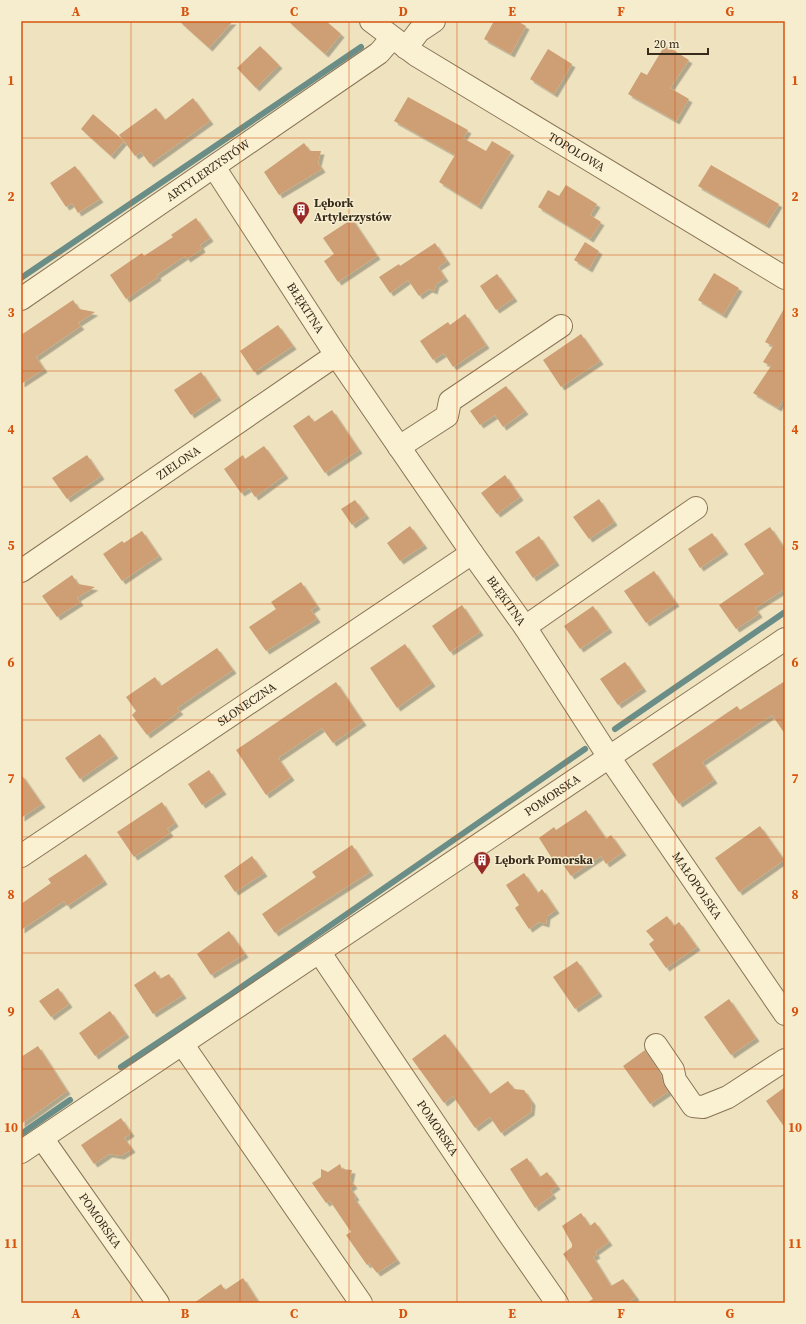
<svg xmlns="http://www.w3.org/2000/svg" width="806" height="1324" font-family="'Source Serif 4',serif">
<defs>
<filter id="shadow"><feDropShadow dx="3.5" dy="3.5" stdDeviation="0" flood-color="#0004"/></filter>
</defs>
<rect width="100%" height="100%" fill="#efe3bf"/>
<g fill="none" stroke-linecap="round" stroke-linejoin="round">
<path stroke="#6a8e87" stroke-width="6" d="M 21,278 L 361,47
M 615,729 L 785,612
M 121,1067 L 230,995 L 585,749
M 21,1134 L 70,1100"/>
</g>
<path fill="#ce9e74" filter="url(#shadow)" d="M 179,21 L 233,21 L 209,48 Z
M 288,21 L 326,21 L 341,34 L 325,54 Z
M 494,21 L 517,21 L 526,26 L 511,54 L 484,39 Z
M 665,45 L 689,60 L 670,88 L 689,99 L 676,121 L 628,94 L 641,72 L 647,75 Z
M 260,46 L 279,65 L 256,88 L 237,68 Z
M 548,49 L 572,64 L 554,94 L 530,79 Z
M 408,97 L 468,130 L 463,138 L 486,151 L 492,141 L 511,152 L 478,206 L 439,182 L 455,155 L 394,121 Z
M 193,98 L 210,121 L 150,164 L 141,152 L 135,156 L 124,141 L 111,156 L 81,129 L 93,114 L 124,141 L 119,135 L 156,108 L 165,120 Z
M 304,143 L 310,151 L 321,151 L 318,163 L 322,169 L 279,195 L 264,172 Z
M 711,165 L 779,204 L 766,225 L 698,186 Z
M 75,166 L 100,199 L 78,213 L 72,203 L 66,207 L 50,183 Z
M 566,185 L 597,204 L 590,215 L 601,222 L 590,239 L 538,207 L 548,190 L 559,196 Z
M 196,218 L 210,238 L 200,245 L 202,249 L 187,259 L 185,256 L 157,275 L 158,277 L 126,299 L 110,275 L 142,253 L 144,256 L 173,237 L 171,235 Z
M 352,219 L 377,256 L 338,282 L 324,261 L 334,254 L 323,238 Z
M 585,242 L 599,251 L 589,269 L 574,260 Z
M 435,243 L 447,261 L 438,267 L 445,278 L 436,284 L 434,291 L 429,289 L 419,296 L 408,280 L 390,293 L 379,277 L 399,264 L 400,266 Z
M 714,273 L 739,288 L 723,315 L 698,300 Z
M 497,274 L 514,298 L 496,310 L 480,286 Z
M 73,300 L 79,309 L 95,312 L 78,323 L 81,326 L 36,357 L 44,369 L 21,384 L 21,335 Z
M 785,307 L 785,396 L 778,408 L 753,393 L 771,366 L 763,362 L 773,346 L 765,342 Z
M 465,314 L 486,345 L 453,367 L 444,353 L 433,360 L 420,341 L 448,322 L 450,325 Z
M 278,325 L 293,346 L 254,372 L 240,351 Z
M 581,334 L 600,361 L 561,387 L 543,360 Z
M 201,372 L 218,397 L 191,415 L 174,390 Z
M 506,386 L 525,411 L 503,427 L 495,415 L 480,425 L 470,411 Z
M 332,410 L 359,450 L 325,473 L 293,426 L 309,415 L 314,422 Z
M 264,446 L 285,475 L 255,497 L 249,488 L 241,493 L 224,469 L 243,455 L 245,459 Z
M 87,455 L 101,476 L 67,499 L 52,478 Z
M 505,475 L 520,497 L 497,514 L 481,493 Z
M 599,499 L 614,522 L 589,539 L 573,517 Z
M 355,500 L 366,515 L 352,525 L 341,509 Z
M 410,526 L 424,545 L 400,561 L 387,543 Z
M 770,527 L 785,549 L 785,589 L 755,608 L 759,614 L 736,629 L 719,605 L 764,574 L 744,544 Z
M 142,531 L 159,556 L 122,581 L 103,554 L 122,541 L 124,543 Z
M 712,533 L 725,551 L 700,568 L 688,549 Z
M 539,536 L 556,562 L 533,578 L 515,552 Z
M 654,571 L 676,603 L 646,623 L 624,591 Z
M 72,575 L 78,584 L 95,587 L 77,598 L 80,602 L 57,617 L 42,596 Z
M 301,582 L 317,606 L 311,610 L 317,619 L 266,651 L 249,627 L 276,609 L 271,602 Z
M 462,605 L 480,632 L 450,652 L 432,626 Z
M 593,606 L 609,629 L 580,649 L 564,626 Z
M 405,644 L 432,683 L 397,708 L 370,668 Z
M 217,648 L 233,670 L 177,708 L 180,711 L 147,735 L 132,715 L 136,711 L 126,697 L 155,677 L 161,686 Z
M 625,662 L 643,688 L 618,705 L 600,679 Z
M 785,681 L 785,734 L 772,715 L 702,762 L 714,780 L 679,804 L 652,764 L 737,706 L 740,710 Z
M 336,682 L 363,722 L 333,743 L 322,728 L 278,758 L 291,777 L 266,795 L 236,750 Z
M 100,734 L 115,755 L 80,779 L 65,758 Z
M 209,770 L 223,791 L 202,805 L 188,784 Z
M 21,774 L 42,804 L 21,818 Z
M 162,802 L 175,823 L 167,829 L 170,833 L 134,857 L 117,832 Z
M 586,810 L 606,839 L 611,835 L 623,852 L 606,864 L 601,856 L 571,876 L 558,857 L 553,860 L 539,838 L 554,827 L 556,830 Z
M 760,826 L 784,860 L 739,892 L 715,858 Z
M 352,845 L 370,872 L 275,933 L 262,914 L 316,877 L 312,872 Z
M 86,854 L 104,881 L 67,906 L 64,901 L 21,930 L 21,904 L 51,883 L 48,879 Z
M 252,856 L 264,873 L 235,892 L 224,876 Z
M 524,873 L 538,893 L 542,889 L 556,910 L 547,916 L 546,924 L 539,922 L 529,929 L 515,908 L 519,905 L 506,885 Z
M 667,916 L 674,926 L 679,922 L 697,947 L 666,968 L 649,944 L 654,940 L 646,931 Z
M 229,931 L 245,954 L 211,975 L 197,954 Z
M 577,961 L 599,993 L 575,1009 L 553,977 Z
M 155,971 L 160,979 L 169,974 L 183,995 L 153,1014 L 134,985 Z
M 58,988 L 69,1004 L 51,1017 L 39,1001 Z
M 729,999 L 756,1038 L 731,1055 L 704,1017 Z
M 110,1011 L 126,1034 L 95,1056 L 79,1033 Z
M 445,1034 L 490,1094 L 508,1081 L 514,1089 L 524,1090 L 532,1102 L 531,1112 L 501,1133 L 490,1117 L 475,1128 L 453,1096 L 444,1103 L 412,1059 Z
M 38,1046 L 67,1091 L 21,1124 L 21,1057 Z
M 645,1050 L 661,1075 L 663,1083 L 668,1092 L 650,1104 L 623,1066 Z
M 785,1087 L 785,1128 L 766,1101 Z
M 121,1118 L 131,1133 L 124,1138 L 132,1149 L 121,1156 L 109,1154 L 94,1164 L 81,1145 Z
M 527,1158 L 540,1177 L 547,1172 L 557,1186 L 550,1191 L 553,1195 L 535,1208 L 510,1169 Z
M 340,1164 L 342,1169 L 352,1170 L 350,1180 L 354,1185 L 350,1188 L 356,1197 L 354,1198 L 397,1260 L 377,1273 L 369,1263 L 367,1265 L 346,1235 L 351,1232 L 330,1201 L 326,1203 L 312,1183 L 321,1177 L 321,1169 L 328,1172 Z
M 581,1213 L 590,1226 L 595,1222 L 609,1242 L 595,1252 L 597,1255 L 593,1257 L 611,1286 L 623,1279 L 636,1297 L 627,1303 L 586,1303 L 593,1299 L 563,1254 L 572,1247 L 572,1244 L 562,1226 Z
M 243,1278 L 259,1303 L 194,1303 L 221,1284 L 225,1290 Z"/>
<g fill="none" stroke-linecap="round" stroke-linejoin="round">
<defs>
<g id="minor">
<path id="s1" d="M 371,21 L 416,55 L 785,278"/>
<path d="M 406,48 L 419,31 L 434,21"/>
<path id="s2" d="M 214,167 L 336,355 L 472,553 L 525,627 L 609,757 L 785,1014"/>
<path id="s3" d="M 21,299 L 379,53 L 392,38"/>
<path d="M 399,447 L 447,416 L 450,401 L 561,326"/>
<path id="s4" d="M 21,571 L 336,355"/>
<path d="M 525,627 L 696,508"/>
<path id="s5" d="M 21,856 L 472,553"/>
<path id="s6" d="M 320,953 L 509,1234 L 557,1303"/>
<path d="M 183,1045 L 361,1303"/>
<path d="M 656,1045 L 673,1070 L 675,1080 L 693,1106 L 703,1107 L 728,1097 L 785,1060"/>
<path id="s7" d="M 42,1138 L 158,1303"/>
<path id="s8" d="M 21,1152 L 785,639"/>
</g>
</defs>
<use href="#minor" stroke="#887457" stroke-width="24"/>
<use href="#minor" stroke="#faf0d2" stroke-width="22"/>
</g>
<path fill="none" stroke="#d6540e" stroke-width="1" stroke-opacity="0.55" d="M 131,21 L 131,1303M 240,21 L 240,1303M 349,21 L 349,1303M 457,21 L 457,1303M 566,21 L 566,1303M 675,21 L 675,1303M 21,138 L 785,138M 21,255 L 785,255M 21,371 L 785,371M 21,487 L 785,487M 21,604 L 785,604M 21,720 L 785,720M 21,837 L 785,837M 21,953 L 785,953M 21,1069 L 785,1069M 21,1186 L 785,1186"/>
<defs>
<symbol id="building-pin" viewBox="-11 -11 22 30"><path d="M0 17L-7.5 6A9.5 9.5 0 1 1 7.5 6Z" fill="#982b26" stroke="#f6edcf"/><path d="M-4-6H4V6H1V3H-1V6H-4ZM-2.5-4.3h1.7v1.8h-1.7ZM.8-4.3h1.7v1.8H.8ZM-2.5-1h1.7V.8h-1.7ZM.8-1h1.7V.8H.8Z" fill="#fff"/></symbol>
</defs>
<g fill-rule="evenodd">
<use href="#building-pin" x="291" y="200" width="20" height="27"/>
<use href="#building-pin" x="472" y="850" width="20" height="27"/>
</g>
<g text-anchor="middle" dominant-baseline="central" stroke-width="3" stroke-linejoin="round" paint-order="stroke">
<g font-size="12" fill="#372b1c" stroke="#f6edcf">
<text stroke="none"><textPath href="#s1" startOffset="244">TOPOLOWA</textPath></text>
<text stroke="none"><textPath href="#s3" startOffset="227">ARTYLERZYSTÓW</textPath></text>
<text stroke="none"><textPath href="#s2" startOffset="168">BŁĘKITNA</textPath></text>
<text stroke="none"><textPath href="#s4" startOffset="191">ZIELONA</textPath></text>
<text stroke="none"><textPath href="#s2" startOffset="523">BŁĘKITNA</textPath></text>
<text stroke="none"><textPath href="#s5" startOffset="272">SŁONECZNA</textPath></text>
<text stroke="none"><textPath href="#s8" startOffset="640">POMORSKA</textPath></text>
<text stroke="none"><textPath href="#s2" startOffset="866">MAŁOPOLSKA</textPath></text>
<text stroke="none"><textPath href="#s6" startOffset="211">POMORSKA</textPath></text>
<text stroke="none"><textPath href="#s7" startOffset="101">POMORSKA</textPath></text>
</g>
<g font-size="12" font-weight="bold" fill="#372b1c" stroke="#f6edcf" text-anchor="start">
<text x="314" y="203">Lębork<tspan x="314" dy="14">Artylerzystów</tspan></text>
<text x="495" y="860">Lębork Pomorska</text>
</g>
</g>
<rect width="806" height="1324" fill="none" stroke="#f6edcf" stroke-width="44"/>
<path d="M648 48v6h60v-6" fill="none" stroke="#372b1c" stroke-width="2"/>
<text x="654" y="48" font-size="12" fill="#372b1c" stroke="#f6edcf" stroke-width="3" paint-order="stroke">20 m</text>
<rect x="22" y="22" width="762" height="1280" fill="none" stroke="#d6540e" stroke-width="1.5"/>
<g font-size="13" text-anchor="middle" font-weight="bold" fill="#d6540e">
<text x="76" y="16">A</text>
<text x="185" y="16">B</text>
<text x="294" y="16">C</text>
<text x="403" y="16">D</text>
<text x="512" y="16">E</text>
<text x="621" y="16">F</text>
<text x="730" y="16">G</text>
<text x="11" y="85">1</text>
<text x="795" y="85">1</text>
<text x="11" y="201">2</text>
<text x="795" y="201">2</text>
<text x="11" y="317">3</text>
<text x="795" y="317">3</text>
<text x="11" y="434">4</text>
<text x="795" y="434">4</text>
<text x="11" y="550">5</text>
<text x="795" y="550">5</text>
<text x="11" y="667">6</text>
<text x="795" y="667">6</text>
<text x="11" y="783">7</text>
<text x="795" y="783">7</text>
<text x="11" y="899">8</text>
<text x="795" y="899">8</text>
<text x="11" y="1016">9</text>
<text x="795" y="1016">9</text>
<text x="11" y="1132">10</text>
<text x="795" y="1132">10</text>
<text x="11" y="1248">11</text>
<text x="795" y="1248">11</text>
<text x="76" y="1318">A</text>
<text x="185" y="1318">B</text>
<text x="294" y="1318">C</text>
<text x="403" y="1318">D</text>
<text x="512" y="1318">E</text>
<text x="621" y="1318">F</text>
<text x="730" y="1318">G</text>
</g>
</svg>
